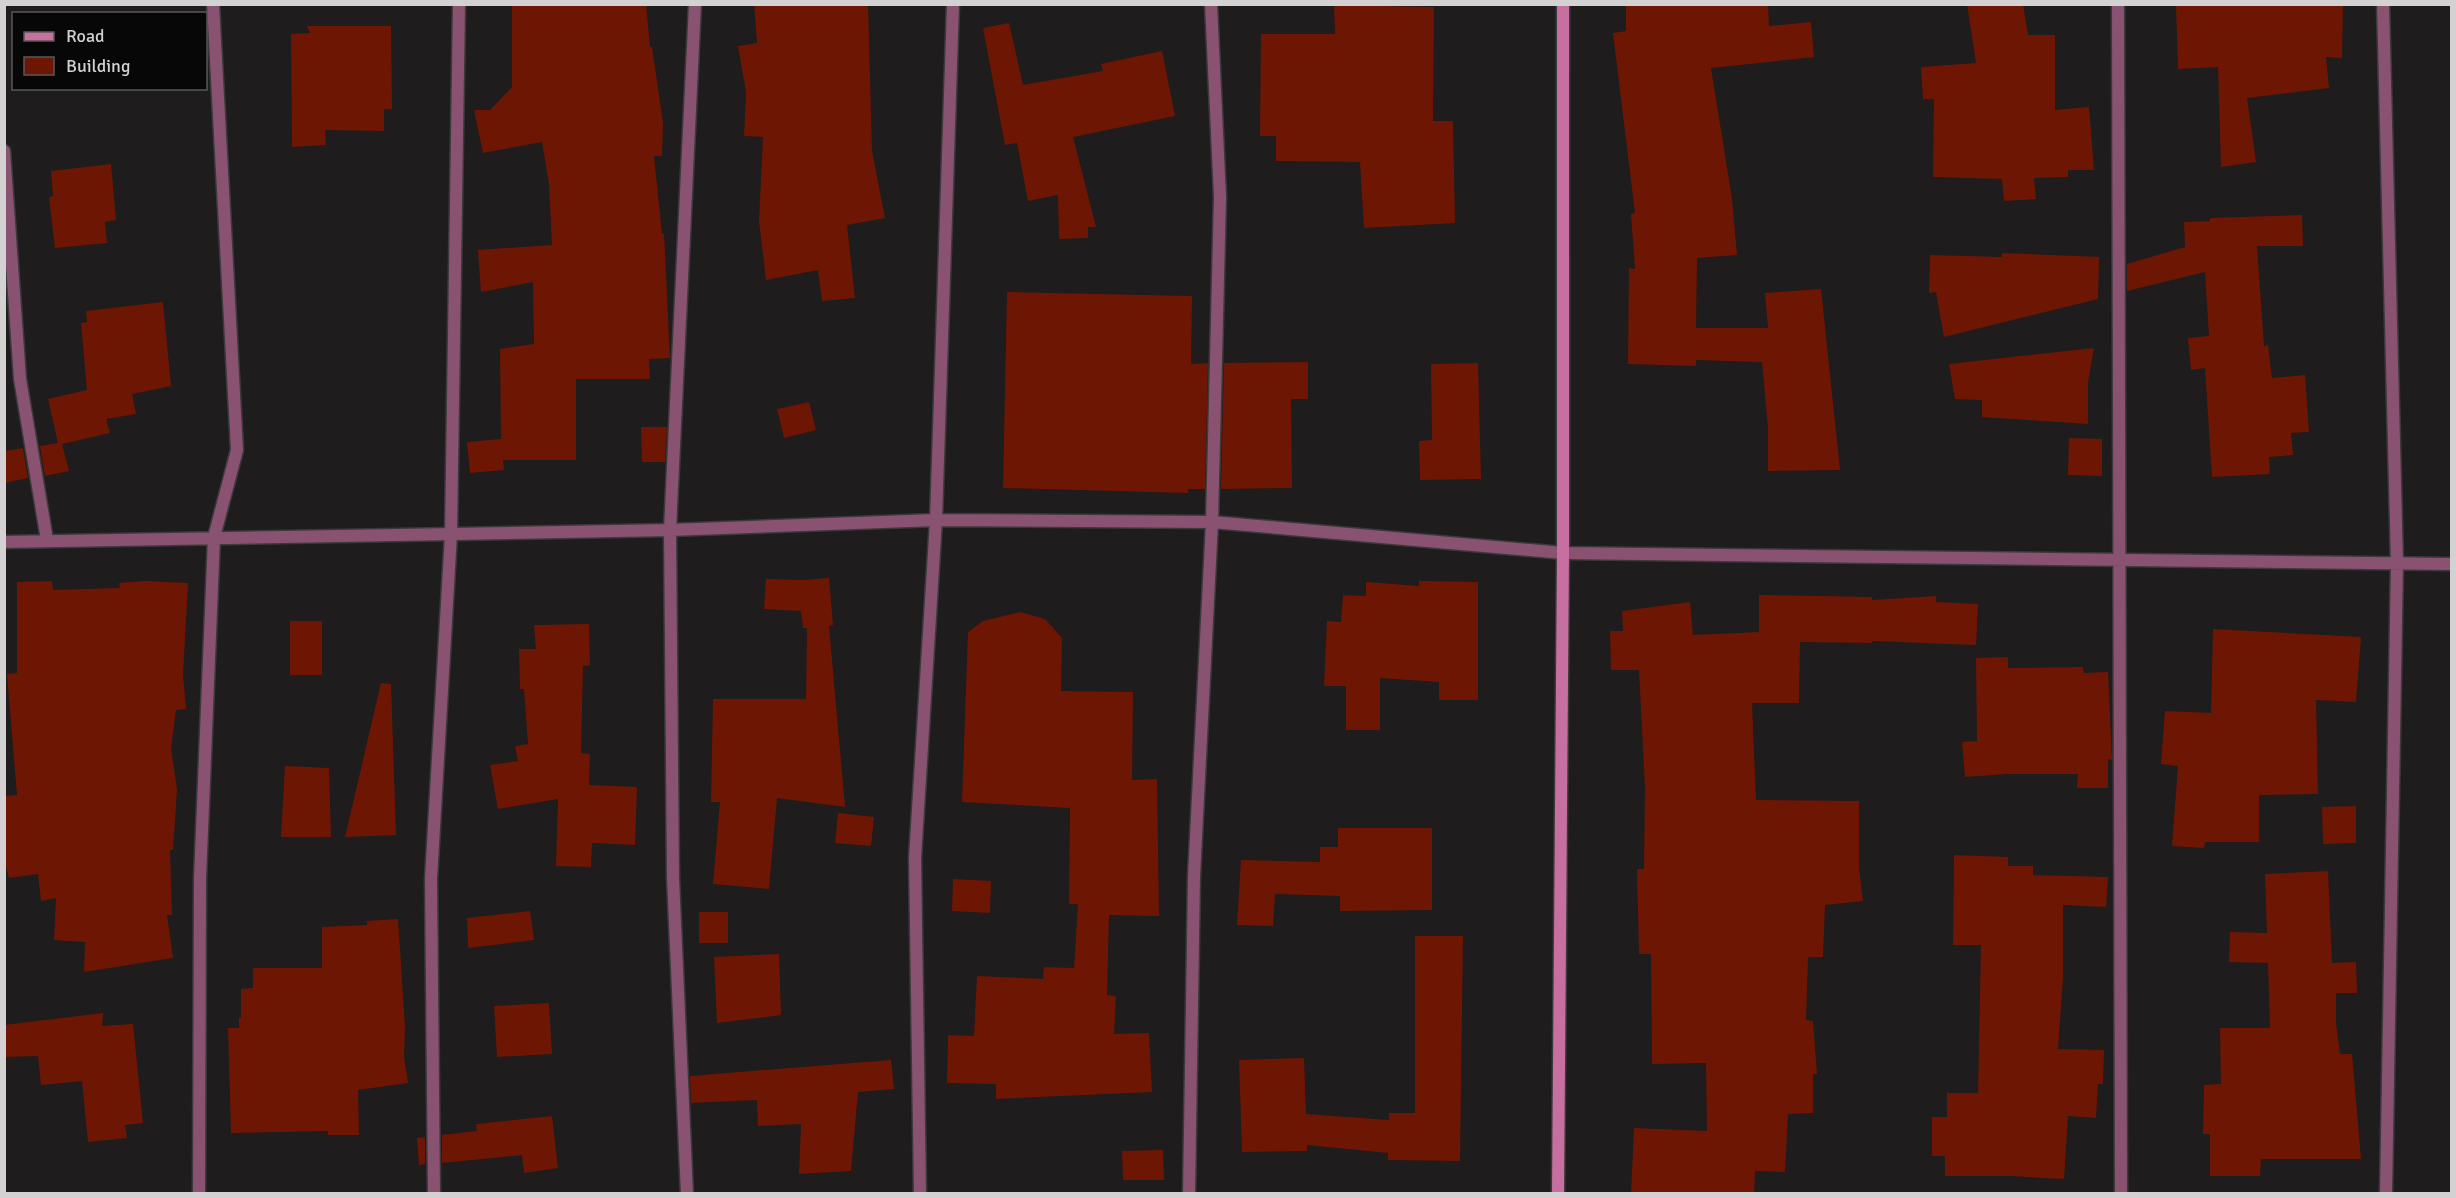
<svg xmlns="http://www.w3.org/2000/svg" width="2456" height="1198" font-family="Signika,sans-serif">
<rect width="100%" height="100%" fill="#1e1c1c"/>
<path fill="#6e1604" d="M 646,4 L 650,47 L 652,47 L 663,123 L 662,156 L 654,156 L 662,234 L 664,234 L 670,358 L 649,359 L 650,379 L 576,379 L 576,460 L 503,460 L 504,470 L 470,473 L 467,442 L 501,439 L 500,349 L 534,344 L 533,282 L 481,292 L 478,250 L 552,245 L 549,184 L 542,142 L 483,153 L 474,110 L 490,110 L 512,87 L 512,5 Z
M 754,4 L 868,4 L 872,151 L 885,218 L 847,225 L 855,298 L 822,301 L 818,270 L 766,280 L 759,221 L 763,137 L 744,136 L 746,92 L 738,46 L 757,43 Z
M 1626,4 L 1768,4 L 1769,26 L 1811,22 L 1814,57 L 1711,68 L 1732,199 L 1737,255 L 1697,258 L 1696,328 L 1768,328 L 1765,293 L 1821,289 L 1840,470 L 1768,471 L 1768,428 L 1762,362 L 1696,360 L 1696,366 L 1628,364 L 1629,268 L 1635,269 L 1631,214 L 1635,213 L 1613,33 L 1626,31 Z
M 1967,4 L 2023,4 L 2028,35 L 2055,35 L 2055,110 L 2089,107 L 2094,170 L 2068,170 L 2068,177 L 2034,178 L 2036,199 L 2004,201 L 2002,179 L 1933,177 L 1934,99 L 1923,99 L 1921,67 L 1976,63 Z
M 2176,4 L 2343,4 L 2342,58 L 2326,57 L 2329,88 L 2247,98 L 2256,162 L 2221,167 L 2218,67 L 2178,69 Z
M 1334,5 L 1434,7 L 1433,121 L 1453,121 L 1455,223 L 1364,228 L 1360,162 L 1276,161 L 1276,136 L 1260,136 L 1261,34 L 1335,34 Z
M 1009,23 L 1023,85 L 1103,71 L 1101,64 L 1162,51 L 1175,116 L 1073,137 L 1096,227 L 1088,227 L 1088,238 L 1059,239 L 1058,195 L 1028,201 L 1017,143 L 1005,145 L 983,28 Z
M 307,26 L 391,26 L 392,109 L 384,109 L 384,131 L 325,130 L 326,145 L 292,147 L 291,34 L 310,33 Z
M 111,164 L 116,220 L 105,222 L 107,243 L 55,248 L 49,197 L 53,196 L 51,171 Z
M 2302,215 L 2303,246 L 2257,246 L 2264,346 L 2268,345 L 2272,378 L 2305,375 L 2309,432 L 2291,433 L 2293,455 L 2269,457 L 2270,474 L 2212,477 L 2205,368 L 2191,370 L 2188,338 L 2209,336 L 2205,272 L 2127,291 L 2127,264 L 2185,247 L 2184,222 L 2210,221 L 2210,218 Z
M 2002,253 L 2099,257 L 2098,299 L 1944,337 L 1936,292 L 1929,293 L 1930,255 L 2002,257 Z
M 1007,292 L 1192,296 L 1191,364 L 1208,363 L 1205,489 L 1188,489 L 1188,493 L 1003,488 Z
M 163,302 L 171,386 L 132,394 L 136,414 L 106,419 L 110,433 L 62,444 L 69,471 L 45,476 L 40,446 L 58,443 L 48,399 L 87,390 L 81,323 L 87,322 L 86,311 Z
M 2094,348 L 2088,382 L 2088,424 L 1982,417 L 1982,400 L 1955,399 L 1949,364 Z
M 1308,362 L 1308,399 L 1291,399 L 1292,488 L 1221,489 L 1224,363 Z
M 1478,363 L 1481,479 L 1420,480 L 1419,441 L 1432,440 L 1431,364 Z
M 809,402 L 816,430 L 784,438 L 777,409 Z
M 641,427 L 667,427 L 665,462 L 642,462 Z
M 2069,438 L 2102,439 L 2102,476 L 2068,475 Z
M 23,448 L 28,478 L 4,483 L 4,451 Z
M 829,578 L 833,625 L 829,626 L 845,807 L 777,798 L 769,889 L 713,884 L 720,802 L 711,802 L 713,699 L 806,699 L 807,628 L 803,628 L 801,611 L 764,609 L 766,579 L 804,580 Z
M 52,581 L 53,590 L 120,588 L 119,583 L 145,581 L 188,583 L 183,675 L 186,709 L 176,710 L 171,748 L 177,790 L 173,850 L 170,850 L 172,915 L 167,915 L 173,958 L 84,972 L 85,942 L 54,940 L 56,898 L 41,901 L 38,874 L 9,878 L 4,860 L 4,796 L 17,795 L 7,674 L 17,673 L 17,582 Z
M 1419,581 L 1478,582 L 1478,700 L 1439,700 L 1439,682 L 1380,678 L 1380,730 L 1346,730 L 1346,686 L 1324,686 L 1327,621 L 1341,622 L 1343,595 L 1366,596 L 1366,582 L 1419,586 Z
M 1759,595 L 1872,597 L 1872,600 L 1936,596 L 1936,602 L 1978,604 L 1976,645 L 1872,641 L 1872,643 L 1800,642 L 1799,703 L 1752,703 L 1756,800 L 1859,801 L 1859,868 L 1863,901 L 1825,905 L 1823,957 L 1808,957 L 1806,1020 L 1813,1021 L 1817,1074 L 1813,1074 L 1813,1113 L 1788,1114 L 1785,1172 L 1755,1171 L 1754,1194 L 1631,1194 L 1634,1128 L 1707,1131 L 1706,1063 L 1652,1064 L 1651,954 L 1639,954 L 1637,869 L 1644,869 L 1645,787 L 1639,670 L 1611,670 L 1610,631 L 1623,631 L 1622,611 L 1690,602 L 1693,635 L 1759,632 Z
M 1020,612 L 1045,619 L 1062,638 L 1061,691 L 1133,692 L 1132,780 L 1157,779 L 1159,916 L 1109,915 L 1107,995 L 1116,996 L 1114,1034 L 1149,1033 L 1152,1092 L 996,1099 L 996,1084 L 947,1083 L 948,1035 L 974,1036 L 977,976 L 1043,979 L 1044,967 L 1074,968 L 1078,904 L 1069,904 L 1070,808 L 962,802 L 968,632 L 983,621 Z
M 290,621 L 322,621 L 322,675 L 290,675 Z
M 589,624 L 590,665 L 583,666 L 581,753 L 590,754 L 589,785 L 637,787 L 635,845 L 592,843 L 591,867 L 556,866 L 558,799 L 498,809 L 490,765 L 518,761 L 515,746 L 528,744 L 524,689 L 520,689 L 519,649 L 536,649 L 534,625 Z
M 2213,629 L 2361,637 L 2356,702 L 2316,700 L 2318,794 L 2259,795 L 2259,842 L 2205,842 L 2204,848 L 2172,846 L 2178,766 L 2161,764 L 2165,711 L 2211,713 Z
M 2008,657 L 2008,668 L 2083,667 L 2084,673 L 2108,672 L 2112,760 L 2108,759 L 2108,788 L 2077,788 L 2078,774 L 2007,774 L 1965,777 L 1962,742 L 1977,741 L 1976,658 Z
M 381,683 L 391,684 L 396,835 L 345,837 Z
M 285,766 L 329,768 L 331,837 L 281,837 Z
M 2356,806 L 2356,843 L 2323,844 L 2322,807 Z
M 838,813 L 874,817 L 871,846 L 835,843 Z
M 1338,828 L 1432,828 L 1432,910 L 1340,911 L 1340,896 L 1275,894 L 1273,926 L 1237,925 L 1241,860 L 1320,862 L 1320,847 L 1338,847 Z
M 1954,855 L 2008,857 L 2008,866 L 2033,866 L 2033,875 L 2108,877 L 2106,907 L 2063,905 L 2063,978 L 2058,1049 L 2104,1050 L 2103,1084 L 2098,1084 L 2096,1118 L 2068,1116 L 2064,1179 L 2010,1176 L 1945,1176 L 1945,1156 L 1932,1156 L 1932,1117 L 1947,1117 L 1947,1093 L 1978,1093 L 1981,945 L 1953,945 Z
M 2328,871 L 2332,963 L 2356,962 L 2357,993 L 2336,993 L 2336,1023 L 2340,1054 L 2352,1054 L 2361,1159 L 2261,1159 L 2260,1176 L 2210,1176 L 2210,1134 L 2203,1134 L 2204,1085 L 2221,1084 L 2220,1028 L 2270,1028 L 2268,963 L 2229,962 L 2230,932 L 2267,933 L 2265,874 Z
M 953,879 L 991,881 L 990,913 L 952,911 Z
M 530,911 L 534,940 L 468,948 L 467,918 Z
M 699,912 L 728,912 L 728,943 L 699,943 Z
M 398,919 L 405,1026 L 404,1057 L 408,1083 L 358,1090 L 359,1135 L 328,1135 L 328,1131 L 231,1133 L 228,1028 L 239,1028 L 239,1018 L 241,1018 L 241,989 L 253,988 L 253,968 L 322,968 L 322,927 L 367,925 L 367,921 Z
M 1415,936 L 1463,936 L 1460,1161 L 1388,1160 L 1388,1153 L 1307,1145 L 1307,1151 L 1242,1152 L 1239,1060 L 1304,1058 L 1306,1114 L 1389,1120 L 1389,1113 L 1415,1113 Z
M 779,954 L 781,1015 L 717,1023 L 714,957 Z
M 549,1003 L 552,1054 L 497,1057 L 494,1006 Z
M 103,1013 L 102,1026 L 133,1024 L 143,1123 L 125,1125 L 127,1138 L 88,1142 L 82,1081 L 41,1085 L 38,1056 L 4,1057 L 4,1025 Z
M 891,1060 L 894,1089 L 858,1092 L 851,1171 L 799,1174 L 801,1124 L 758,1126 L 757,1100 L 691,1103 L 690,1076 Z
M 552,1116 L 558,1168 L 524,1173 L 522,1155 L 442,1163 L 442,1135 L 477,1131 L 476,1124 Z
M 425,1137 L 425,1164 L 419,1165 L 417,1138 Z
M 1163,1150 L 1164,1180 L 1123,1180 L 1122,1151 Z"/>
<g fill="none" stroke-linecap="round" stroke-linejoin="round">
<defs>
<path id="street" d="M 2118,4 L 2121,1194
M 2383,4 L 2397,563 L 2386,1194
M 4,151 L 20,379 L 47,540
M 4,542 L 670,530 L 936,520 L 1212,522 L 1563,553 L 2452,564
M 199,1194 L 200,879 L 214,537 L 237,450 L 213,4
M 434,1194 L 431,879 L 451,534 L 459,4
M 687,1194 L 673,878 L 670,530 L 695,4
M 920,1194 L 915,858 L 936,520 L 953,4
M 1189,1194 L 1194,876 L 1212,522 L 1220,197 L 1211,4"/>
<path id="secondary" d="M 1558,1194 L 1563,553 L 1563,4"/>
</defs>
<use href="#street" stroke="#3b3939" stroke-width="15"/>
<use href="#secondary" stroke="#3b3939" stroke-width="15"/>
<use href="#street" stroke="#895270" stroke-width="12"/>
<use href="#secondary" stroke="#c76fa0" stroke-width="12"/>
</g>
<rect width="2456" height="1198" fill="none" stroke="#d3d1d1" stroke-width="12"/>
<rect x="12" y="12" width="195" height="78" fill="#080707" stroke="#595858" stroke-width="1.5"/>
<rect x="24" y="32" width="30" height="9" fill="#c76fa0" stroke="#595858" stroke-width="1.5"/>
<text x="66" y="42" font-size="18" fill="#d3d1d1">Road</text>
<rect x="24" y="57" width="30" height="18" fill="#6e1604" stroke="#595858" stroke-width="1.5"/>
<text x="66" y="72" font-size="18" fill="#d3d1d1">Building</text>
</svg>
